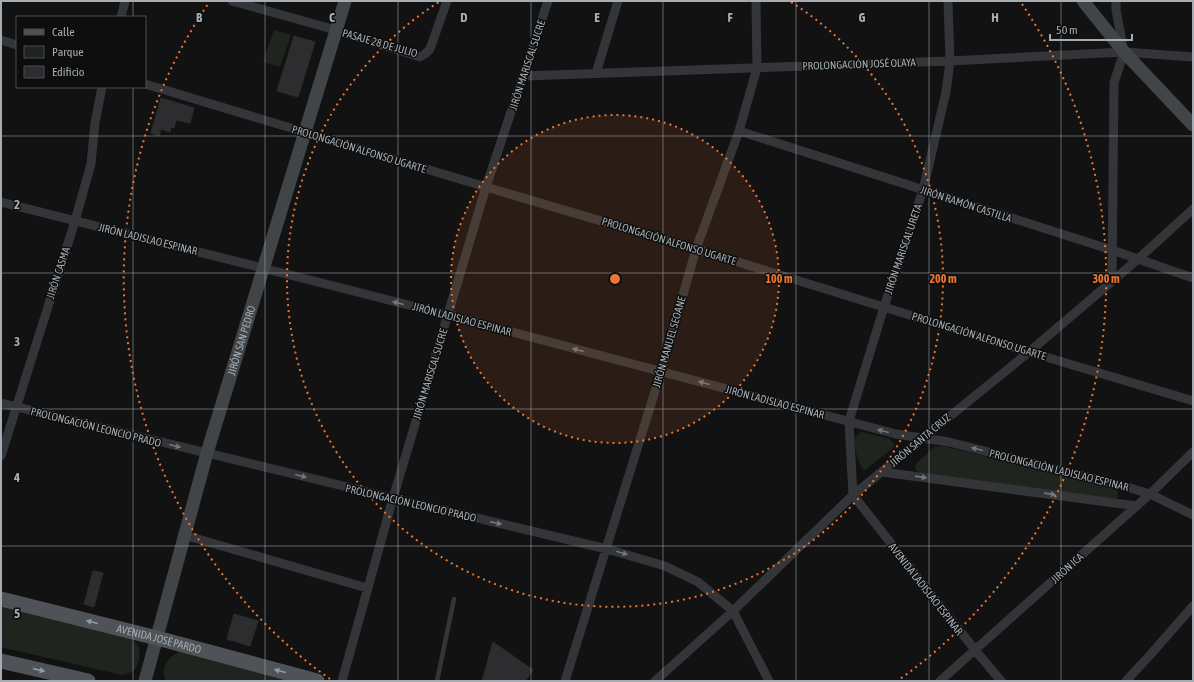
<svg xmlns="http://www.w3.org/2000/svg" width="1194" height="682" font-family="'Asap Condensed',sans-serif">
<rect width="100%" height="100%" fill="#121213"/>
<path fill="#1f251e" d="M 274,30 L 291,35 L 280,67 L 263,62 Z
M 862,432 L 890,439 L 894,444 L 893,448 L 865,470 C 858,467 854,446 855,438 C 856,435 859,433 862,432 Z
M 943,446 L 1115,488 L 1118,490 L 1118,497 L 1115,499 L 921,474 L 916,470 L 915,467 L 916,464 L 934,447 Z
M 1,607 L 127,637 C 130,639 134,640 136,643 C 142,649 140,664 134,670 C 131,673 126,674 122,675 L 1,647 Z
M 180,651 L 303,681 L 166,681 C 160,668 168,657 180,651 Z"/>
<path fill="#2d2d2f" stroke="#2c2d2f" d="M 294,36 L 315,42 L 298,97 L 277,91 Z
M 161,98 L 194,108 L 190,123 L 176,120 L 174,128 L 171,127 L 170,132 L 161,129 L 159,136 L 151,133 Z
M 93,571 L 103,573 L 94,607 L 84,604 Z
M 234,614 L 258,621 L 250,646 L 227,639 Z
M 493,642 L 516,658 L 499,681 L 482,681 Z
M 516,658 L 533,670 L 525,681 L 499,681 Z"/>
<g fill="none" stroke-linecap="round" stroke-linejoin="round">
<path stroke="#333538" stroke-width="4.5" d="M 437,681 L 454,599"/>
<path stroke="#333538" stroke-width="9" d="M 232,1 L 336,30 L 420,57 L 425,54 L 430,49 L 447,1
M 948,1 L 950,61 L 946,92 L 923,190 L 884,307 L 849,421 L 853,495 L 975,650 L 1001,681
M 121,17 L 125,1
M 1,40 L 17,45
M 596,73 L 618,1
M 524,76 L 950,61 L 1124,52 L 1193,57
M 145,84 L 486,187 L 696,249 L 1029,352 L 1193,401
M 739,131 L 1112,250 L 1193,278
M 1,202 L 448,315 L 896,434 L 949,442 L 1120,485 L 1150,494 L 1193,515
M 1112,279 L 1114,83 L 1124,52 L 1116,10 L 1116,1
M 1,403 L 393,498 L 607,549 L 665,566 L 698,582 L 733,611 L 769,681
M 1,456 L 75,221 L 91,164 L 95,123 L 102,87
M 882,472 L 1137,506
M 184,535 L 367,588
M 342,681 L 393,498 L 486,187 L 548,1
M 565,681 L 661,372 L 696,249 L 739,131 L 757,68 L 756,1
M 655,681 L 733,611 L 853,495 L 1029,352 L 1137,260 L 1193,209
M 940,681 L 1150,494 L 1193,452
M 1126,681 L 1151,654 L 1193,606"/>
<g stroke="#414548" stroke-width="13">
<path d="M 1083,1 L 1124,52 L 1193,125"/>
<path id="s1" d="M 145,681 L 207,453 L 345,1"/>
</g>
<g stroke="#4f5357" stroke-width="15">
<path id="s2" d="M 1,599 L 157,638 L 317,681"/>
<path d="M 1,661 L 88,681"/>
</g>
</g>
<defs><path id="oneway-solid" d="M-6-.8H1V-3.2L6.5 0L1 3.2V.8H-6Z"/></defs>
<g fill="#71777c">
<use href="#oneway-solid" transform="translate(398 303) rotate(-166)"/>
<use href="#oneway-solid" transform="translate(578 350) rotate(-165)"/>
<use href="#oneway-solid" transform="translate(704 383) rotate(-165)"/>
<use href="#oneway-solid" transform="translate(883 431) rotate(-165)"/>
<use href="#oneway-solid" transform="translate(175 446) rotate(14)"/>
<use href="#oneway-solid" transform="translate(977 449) rotate(-166)"/>
<use href="#oneway-solid" transform="translate(301 476) rotate(14)"/>
<use href="#oneway-solid" transform="translate(921 477) rotate(8)"/>
<use href="#oneway-solid" transform="translate(1050 494) rotate(8)"/>
<use href="#oneway-solid" transform="translate(496 523) rotate(13)"/>
<use href="#oneway-solid" transform="translate(622 553) rotate(16)"/>
</g>
<g fill="#929ba1">
<use href="#oneway-solid" transform="translate(92 622) rotate(-166)"/>
<use href="#oneway-solid" transform="translate(39 670) rotate(13)"/>
<use href="#oneway-solid" transform="translate(280 671) rotate(-165)"/>
</g>
<path fill="none" stroke="#a3adb3" stroke-width="1" stroke-opacity="0.55" d="M 133,1 L 133,17M 265,1 L 265,681M 398,1 L 398,681M 531,1 L 531,681M 663,1 L 663,681M 796,1 L 796,681M 929,1 L 929,681M 1061,1 L 1061,681M 133,87 L 133,681M 1,136 L 1193,136M 1,273 L 1193,273M 1,409 L 1193,409M 1,546 L 1193,546"/>
<circle cx="615" cy="279" r="164" fill="#e97633" fill-opacity=".12"/>
<g fill="none" stroke="#e97633" stroke-width="2" stroke-dasharray="2 4">
<circle cx="615" cy="279" r="164"/>
<path d="M791 2A328 328 0 1 1 439 2"/>
<path d="M330 679A491 491 0 0 1 208 4M1022 4A491 491 0 0 1 900 679"/>
</g>
<g text-anchor="middle" dominant-baseline="central" stroke-width="3" stroke-linejoin="round" paint-order="stroke">
<g font-size="11" fill="#a3adb3" stroke="#0d0d0e">
<text transform="translate(380 43) rotate(16)">PASAJE 28 DE JULIO</text>
<text transform="translate(859 64) rotate(-2)">PROLONGACIÓN JOSÉ OLAYA</text>
<text transform="translate(527 65) rotate(-72)">JIRÓN MARISCAL SUCRE</text>
<text transform="translate(359 149) rotate(17)">PROLONGACIÓN ALFONSO UGARTE</text>
<text transform="translate(966 204) rotate(18)">JIRÓN RAMÓN CASTILLA</text>
<text transform="translate(148 239) rotate(14)">JIRÓN LADISLAO ESPINAR</text>
<text transform="translate(669 241) rotate(17)">PROLONGACIÓN ALFONSO UGARTE</text>
<text transform="translate(903 249) rotate(-71)">JIRÓN MARISCAL URETA</text>
<text transform="translate(58 273) rotate(-72)">JIRÓN CASMA</text>
<text transform="translate(462 319) rotate(15)">JIRÓN LADISLAO ESPINAR</text>
<text transform="translate(979 336) rotate(17)">PROLONGACIÓN ALFONSO UGARTE</text>
<text stroke="none"><textPath href="#s1" startOffset="354">JIRÓN SAN PEDRO</textPath></text>
<text transform="translate(669 342) rotate(-74)">JIRÓN MANUEL SEOANE</text>
<text transform="translate(430 374) rotate(-73)">JIRÓN MARISCAL SUCRE</text>
<text transform="translate(775 402) rotate(15)">JIRÓN LADISLAO ESPINAR</text>
<text transform="translate(96 427) rotate(14)">PROLONGACIÓN LEONCIO PRADO</text>
<text transform="translate(920 440) rotate(-40)">JIRÓN SANTA CRUZ</text>
<text transform="translate(1059 470) rotate(14)">PROLONGACIÓN LADISLAO ESPINAR</text>
<text transform="translate(411 503) rotate(13)">PROLONGACIÓN LEONCIO PRADO</text>
<text transform="translate(1067 568) rotate(-42)">JIRÓN ICA</text>
<text transform="translate(926 589) rotate(52)">AVENIDA LADISLAO ESPINAR</text>
<text stroke="none"><textPath href="#s2" startOffset="163">AVENIDA JOSÉ PARDO</textPath></text>
</g>
</g>
<g font-size="13" text-anchor="middle" font-weight="bold" fill="#a3adb3" stroke="#0d0d0e" stroke-width="3" stroke-linejoin="round" paint-order="stroke">
<text x="199" y="22">B</text>
<text x="332" y="22">C</text>
<text x="464" y="22">D</text>
<text x="597" y="22">E</text>
<text x="730" y="22">F</text>
<text x="862" y="22">G</text>
<text x="995" y="22">H</text>
<text x="17" y="209">2</text>
<text x="17" y="346">3</text>
<text x="17" y="482">4</text>
<text x="17" y="618">5</text>
</g>
<circle cx="615" cy="279" r="6" fill="#e97633" stroke="#0d0d0e" stroke-width="2"/>
<g font-size="12" text-anchor="middle" font-weight="bold" fill="#e97633" stroke="#0d0d0e" stroke-width="3" stroke-linejoin="round" paint-order="stroke">
<text x="779" y="283">100 m</text>
<text x="943" y="283">200 m</text>
<text x="1106" y="283">300 m</text>
</g>
<rect width="1194" height="682" fill="none" stroke="#a3adb3" stroke-width="4"/>
<rect x="16" y="16" width="130" height="72" fill="#0d0d0e" stroke="#494d50"/>
<rect x="24" y="29" width="20" height="6" fill="#4f5357" stroke="#494d50"/>
<text x="52" y="36" font-size="12" fill="#a3adb3">Calle</text>
<rect x="24" y="46" width="20" height="12" fill="#1f251e" stroke="#494d50"/>
<text x="52" y="56" font-size="12" fill="#a3adb3">Parque</text>
<rect x="24" y="66" width="20" height="12" fill="#2d2d2f" stroke="#494d50"/>
<text x="52" y="76" font-size="12" fill="#a3adb3">Edificio</text>
<path d="M1050 34v6h82v-6" fill="none" stroke="#a3adb3" stroke-width="2"/>
<text x="1056" y="34" font-size="12" fill="#a3adb3" stroke="#0d0d0e" stroke-width="3" paint-order="stroke">50 m</text>
</svg>
